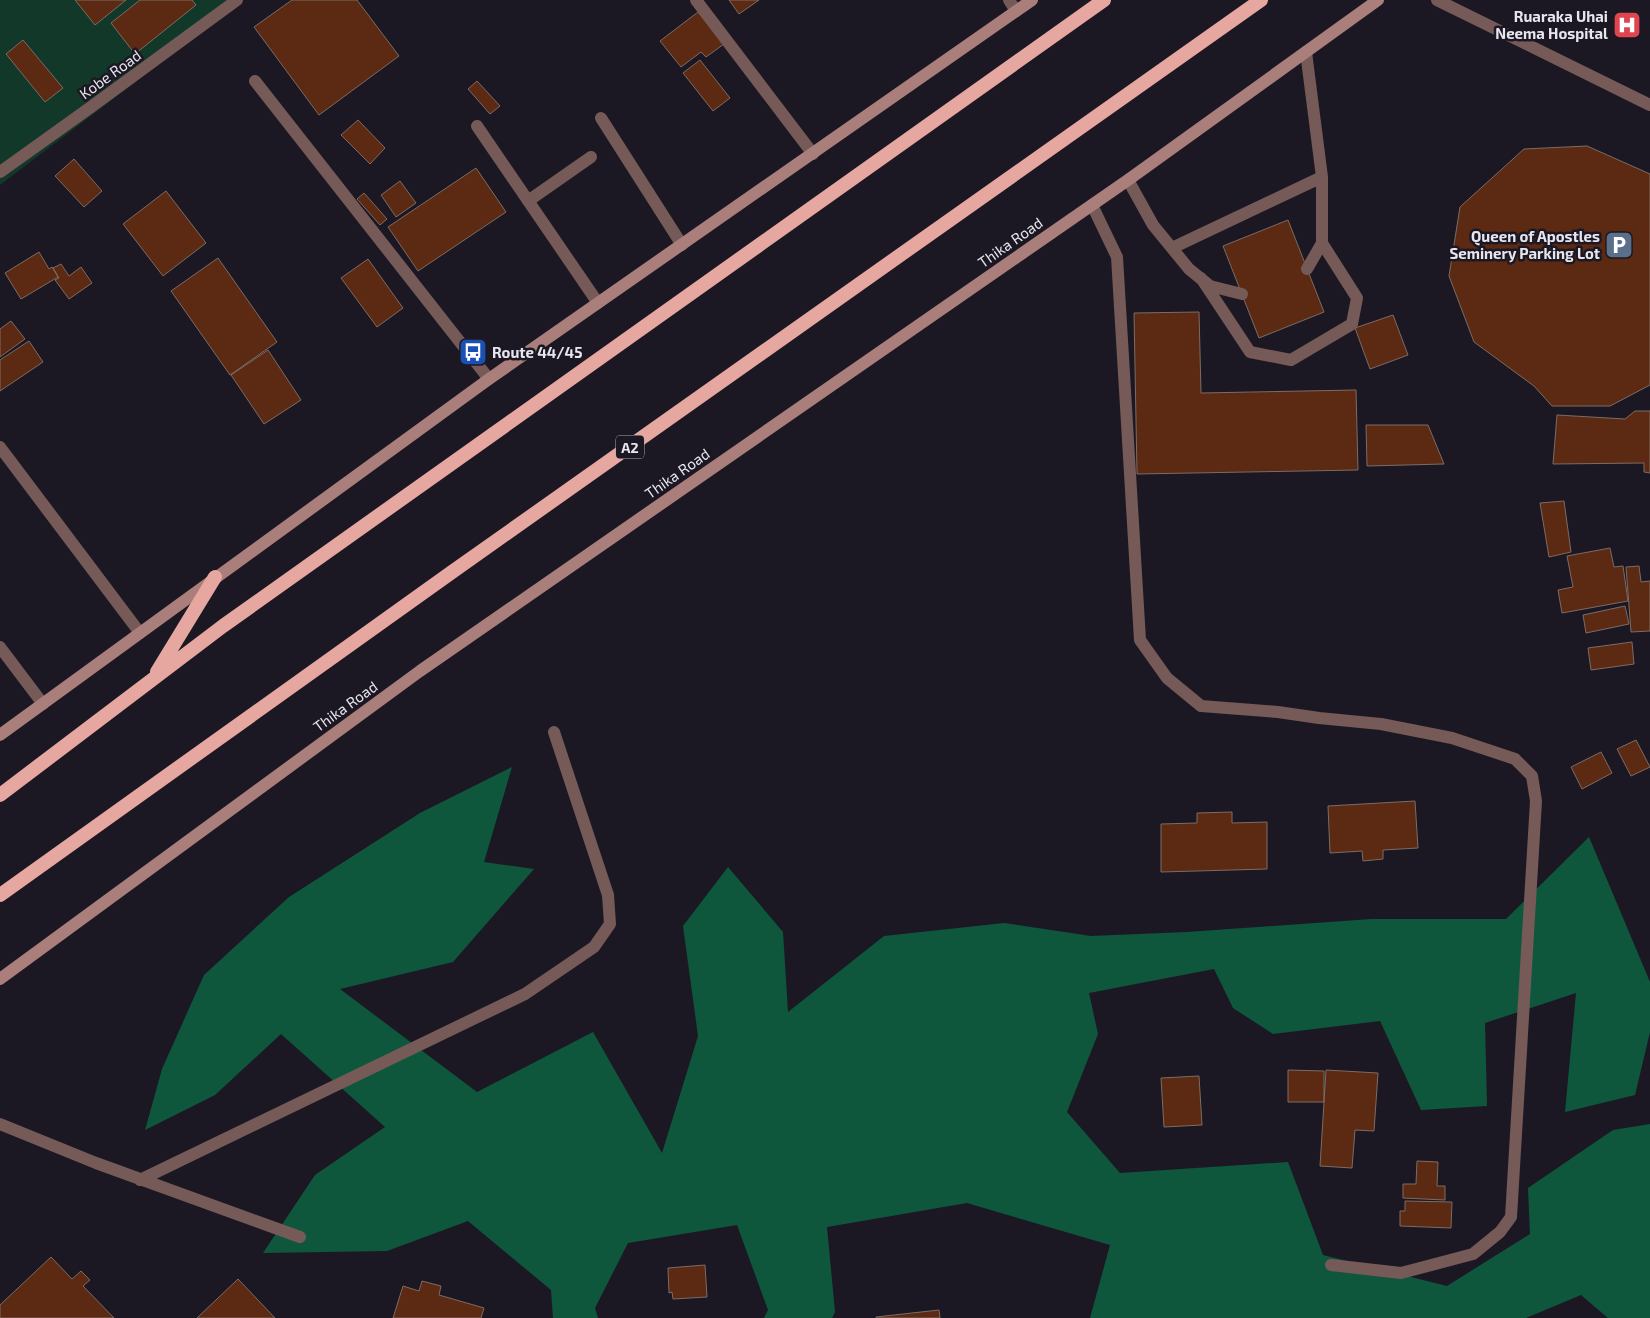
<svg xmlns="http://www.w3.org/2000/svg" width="1650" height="1318" font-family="'Exo 2',sans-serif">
<rect width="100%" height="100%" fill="#1c1823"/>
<path fill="#113829" d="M 0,0 L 243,0 L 0,185 Z"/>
<path fill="#0e573d" d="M 512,767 L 484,862 L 534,869 L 453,962 L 340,989 L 477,1092 L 593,1032 L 662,1153 L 698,1036 L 683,926 L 728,867 L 783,932 L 788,1012 L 884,936 L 1004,923 L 1091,936 L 1187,932 L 1371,919 L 1506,919 L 1589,837 L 1650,982 L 1650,1032 L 1635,1095 L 1565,1112 L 1576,993 L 1485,1023 L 1487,1106 L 1421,1110 L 1380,1021 L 1273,1034 L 1233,1008 L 1214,969 L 1089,993 L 1098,1034 L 1067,1112 L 1120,1173 L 1288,1162 L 1323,1255 L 1447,1286 L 1530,1234 L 1528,1188 L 1613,1130 L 1650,1124 L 1650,1318 L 1608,1318 L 1581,1295 L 1526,1318 L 1090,1318 L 1110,1245 L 967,1203 L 827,1227 L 835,1312 L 832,1318 L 764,1318 L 768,1310 L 737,1225 L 628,1243 L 595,1308 L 598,1318 L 553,1318 L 551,1290 L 468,1221 L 387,1251 L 263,1253 L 315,1175 L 385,1127 L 281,1034 L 215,1095 L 145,1130 L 162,1069 L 204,975 L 289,897 L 420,813 Z"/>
<path fill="#5c2a12" stroke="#7b6c65" d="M 75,0 L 126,0 L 95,25 Z
M 140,0 L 192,0 L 196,5 L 135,54 L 111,23 Z
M 292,0 L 357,0 L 399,56 L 319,115 L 254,27 Z
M 729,0 L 759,0 L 739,14 Z
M 698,12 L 724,44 L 706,57 L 701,52 L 681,67 L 660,41 Z
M 23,40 L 63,88 L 45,102 L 6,54 Z
M 700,60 L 730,98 L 713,111 L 683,73 Z
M 477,81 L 500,106 L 490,114 L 468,89 Z
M 358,120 L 385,148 L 370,164 L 341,135 Z
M 1587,146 L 1650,174 L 1650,385 L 1610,406 L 1552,406 L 1534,386 L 1474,342 L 1449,276 L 1460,207 L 1524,149 Z
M 74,159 L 102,191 L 84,207 L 55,176 Z
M 476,168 L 506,212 L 418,271 L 388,227 Z
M 400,181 L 416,203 L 396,217 L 381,195 Z
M 166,191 L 206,243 L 163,276 L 123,224 Z
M 364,193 L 387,219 L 380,225 L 357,199 Z
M 1288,220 L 1324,312 L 1259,338 L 1223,246 Z
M 39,252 L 49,269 L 52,267 L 58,277 L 21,299 L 5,273 Z
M 218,258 L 277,342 L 230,375 L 171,291 Z
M 368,259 L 403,308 L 377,327 L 341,278 Z
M 61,264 L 69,276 L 81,267 L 92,283 L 69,299 L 55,280 L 59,278 L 53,268 Z
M 1199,312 L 1201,393 L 1356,390 L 1358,470 L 1137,474 L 1134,313 Z
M 1393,315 L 1408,355 L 1370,369 L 1355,328 Z
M 11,321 L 25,339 L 0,357 L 0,329 Z
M 29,341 L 43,362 L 0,391 L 0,360 Z
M 268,350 L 301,400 L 264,424 L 231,375 Z
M 1635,411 L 1650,411 L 1650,473 L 1644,472 L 1644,463 L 1553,464 L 1557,415 L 1625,419 Z
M 1366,425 L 1428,425 L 1444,464 L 1367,466 Z
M 1564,501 L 1571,552 L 1549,557 L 1540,503 Z
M 1610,548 L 1614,567 L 1623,566 L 1628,601 L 1562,613 L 1558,590 L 1573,587 L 1567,556 Z
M 1639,566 L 1641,582 L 1650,581 L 1650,631 L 1631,632 L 1626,567 Z
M 1625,606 L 1629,624 L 1586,633 L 1583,615 Z
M 1632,642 L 1634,664 L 1591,670 L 1588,648 Z
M 1636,740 L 1650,767 L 1631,776 L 1617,749 Z
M 1601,752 L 1612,773 L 1582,789 L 1571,767 Z
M 1415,801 L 1418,848 L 1383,850 L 1383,859 L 1363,861 L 1362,851 L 1330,853 L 1328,806 Z
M 1232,812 L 1232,823 L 1267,822 L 1267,869 L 1161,872 L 1161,824 L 1197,823 L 1197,813 Z
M 1288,1070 L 1324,1071 L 1324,1102 L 1288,1102 Z
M 1326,1070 L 1378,1073 L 1374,1131 L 1355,1130 L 1352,1168 L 1320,1166 Z
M 1199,1076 L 1202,1125 L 1164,1127 L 1161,1078 Z
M 1417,1161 L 1438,1162 L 1437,1186 L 1445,1186 L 1445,1200 L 1403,1198 L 1403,1184 L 1416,1184 Z
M 1405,1201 L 1452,1202 L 1451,1228 L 1400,1226 L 1400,1211 L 1405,1211 Z
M 51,1257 L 72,1279 L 81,1271 L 90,1280 L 83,1286 L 114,1318 L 0,1318 L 0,1305 Z
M 705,1265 L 707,1297 L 673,1299 L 672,1292 L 669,1293 L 668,1268 Z
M 238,1279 L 275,1318 L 197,1318 Z
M 422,1281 L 441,1286 L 439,1295 L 484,1308 L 481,1318 L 393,1318 L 403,1286 L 419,1291 Z
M 939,1310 L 940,1318 L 876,1318 L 876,1317 Z"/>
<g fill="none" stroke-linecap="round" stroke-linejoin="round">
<path stroke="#755a57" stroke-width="12" d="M 696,0 L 813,154
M 1437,0 L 1650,105
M 1306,52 L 1322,177 L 1322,243 L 1307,269
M 255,81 L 489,379
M 601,118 L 682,245
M 477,126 L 598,303
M 1128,180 L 1153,225 L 1189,269 L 1210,286 L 1242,294
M 528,201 L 591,157
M 1092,205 L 1117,257 L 1140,640 L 1167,678 L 1201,706 L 1278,712 L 1319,718 L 1381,724 L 1452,738 L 1515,759 L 1532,776 L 1536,801 L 1511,1217 L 1500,1232 L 1473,1254 L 1401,1273 L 1331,1265
M 1172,248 L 1322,177
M 1201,278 L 1250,352 L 1291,360 L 1352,324 L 1357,298 L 1322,243
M 0,447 L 140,633
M 0,647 L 43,704
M 0,1124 L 96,1163 L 300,1237
M 140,1180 L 525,994 L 594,947 L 610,924 L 608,895 L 554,732"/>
<path stroke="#755a57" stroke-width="12" d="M 1009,0 L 1016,11
M 0,172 L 91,107 L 237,0"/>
<path stroke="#aa7e7a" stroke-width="12" d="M 0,735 L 489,379 L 1032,0
M 0,979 L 420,671 L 1128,180 L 1378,0"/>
<path stroke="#e6a7a0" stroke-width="14" d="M 157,672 L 215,577
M 0,795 L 223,626 L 1104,0
M 0,895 L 452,572 L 1261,0"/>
</g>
<defs>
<symbol id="hospital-square" viewBox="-11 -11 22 22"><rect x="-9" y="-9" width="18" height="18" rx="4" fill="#e0444e" stroke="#1c1823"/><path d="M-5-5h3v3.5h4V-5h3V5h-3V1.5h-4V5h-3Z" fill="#fff"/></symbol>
<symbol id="parking-square" viewBox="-11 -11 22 22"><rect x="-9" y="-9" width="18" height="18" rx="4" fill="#5c6f8a" stroke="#1c1823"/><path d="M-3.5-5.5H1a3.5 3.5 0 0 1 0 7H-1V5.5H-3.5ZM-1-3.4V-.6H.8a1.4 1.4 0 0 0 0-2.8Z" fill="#fff"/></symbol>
<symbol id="bus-square" viewBox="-11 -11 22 22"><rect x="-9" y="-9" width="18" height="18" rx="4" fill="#1a4fb4" stroke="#1c1823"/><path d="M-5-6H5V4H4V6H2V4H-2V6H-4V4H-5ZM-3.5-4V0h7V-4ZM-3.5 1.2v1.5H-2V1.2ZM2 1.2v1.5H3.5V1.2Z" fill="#fff"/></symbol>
</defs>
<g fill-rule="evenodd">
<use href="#hospital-square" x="1611" y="9" width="32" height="32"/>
<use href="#parking-square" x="1603" y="229" width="32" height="32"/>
<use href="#bus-square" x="457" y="336" width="32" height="32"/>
</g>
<g text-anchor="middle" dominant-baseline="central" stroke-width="5" stroke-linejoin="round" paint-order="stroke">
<rect fill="#1c1823" stroke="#aaa8b0" stroke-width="1" x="616" y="435.5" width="28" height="23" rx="4"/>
<g font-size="14" font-weight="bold" fill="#e7e5ed">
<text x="630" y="447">A2</text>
</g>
<g font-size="15" font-weight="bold" fill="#e7e5ed" stroke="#1c1823" text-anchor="end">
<text x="1608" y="16">Ruaraka Uhai<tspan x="1608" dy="17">Neema Hospital</tspan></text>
<text x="1600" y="236">Queen of Apostles<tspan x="1600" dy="17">Seminery Parking Lot</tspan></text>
<text x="492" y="352" text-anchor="start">Route 44/45</text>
</g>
<g font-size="15" fill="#e7e5ed" stroke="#1c1823">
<text transform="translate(110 74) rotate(-36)">Kobe Road</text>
<text transform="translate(1010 242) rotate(-35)">Thika Road</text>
<text transform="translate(677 473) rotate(-35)">Thika Road</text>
<text transform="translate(345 706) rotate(-36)">Thika Road</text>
</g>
</g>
</svg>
